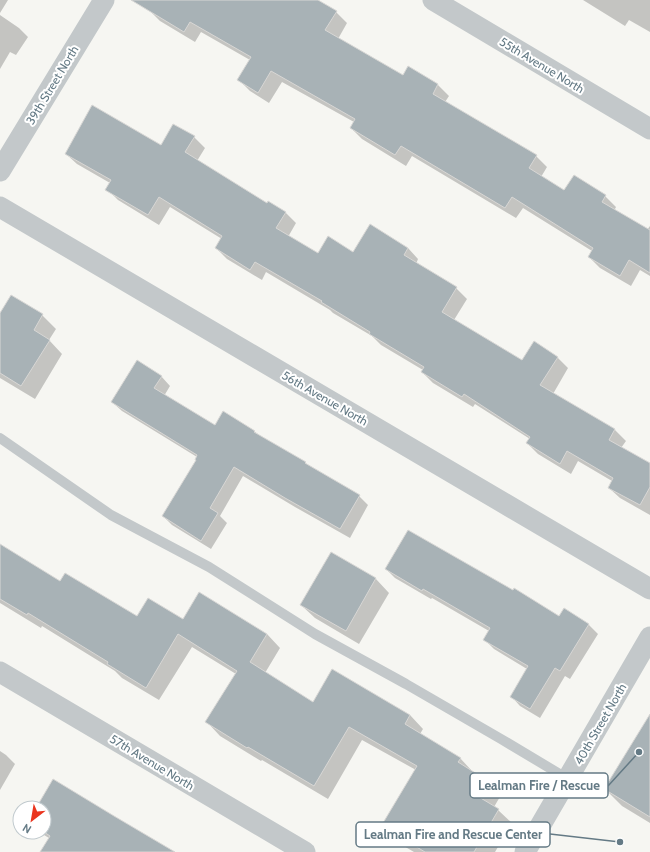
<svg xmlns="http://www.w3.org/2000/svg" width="650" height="852" font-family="Cabin,sans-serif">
<rect width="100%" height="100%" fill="#f6f6f2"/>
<path fill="#0003" d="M 0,0 L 8,0 L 0,13 Z
M 155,0 L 316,0 L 336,12 L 347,23 L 338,39 L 403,77 L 408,68 L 438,85 L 449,96 L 445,102 L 536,156 L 547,167 L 541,177 L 565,192 L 574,176 L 605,196 L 616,207 L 614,211 L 647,230 L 650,226 L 650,276 L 640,270 L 631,286 L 600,268 L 589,257 L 592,251 L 523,208 L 516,218 L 412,156 L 406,166 L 362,139 L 351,128 L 354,122 L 282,82 L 269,103 L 250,91 L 239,80 L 250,60 L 201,32 L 195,42 L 160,21 L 149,10 Z
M 583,0 L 650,0 L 650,32 L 629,20 L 625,26 Z
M 0,15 L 19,28 L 28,37 L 16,55 L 10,52 L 0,69 Z
M 194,137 L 205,148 L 197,161 L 267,204 L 285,212 L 296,223 L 288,237 L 319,255 L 353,253 L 408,248 L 418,259 L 416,264 L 456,288 L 467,299 L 454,320 L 522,361 L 534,342 L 558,358 L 568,368 L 553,394 L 615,430 L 626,441 L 621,448 L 650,464 L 650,515 L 620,498 L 609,488 L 612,481 L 578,461 L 571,474 L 538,454 L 527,443 L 530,439 L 475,404 L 473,407 L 433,383 L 422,372 L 423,370 L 381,345 L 372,336 L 333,313 L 330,310 L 266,272 L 262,280 L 227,259 L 216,248 L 222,239 L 170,207 L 159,225 L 118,200 L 107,189 L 110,183 L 77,164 L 66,154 L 161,146 Z
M 0,315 L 42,315 L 56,329 L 49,340 L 62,354 L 35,399 L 0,378 Z
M 161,376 L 170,386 L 164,396 L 215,426 L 254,431 L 259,435 L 305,463 L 309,467 L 359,496 L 368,505 L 350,538 L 295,507 L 243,476 L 220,516 L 227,523 L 211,549 L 172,525 L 163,516 L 197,461 L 197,457 L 122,411 L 112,402 Z
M 0,545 L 61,582 L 137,617 L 183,621 L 267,634 L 280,648 L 265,673 L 313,704 L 333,671 L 410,715 L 423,729 L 420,734 L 460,758 L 473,772 L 473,773 L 488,782 L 501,795 L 494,807 L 498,810 L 512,823 L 495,852 L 414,852 L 395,841 L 382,828 L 416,770 L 362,740 L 328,799 L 262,760 L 261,761 L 220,736 L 207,722 L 236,674 L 192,647 L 159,700 L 122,678 L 115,671 L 42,626 L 41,628 L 0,603 Z
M 331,554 L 376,579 L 389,593 L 359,644 L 315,618 L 301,605 Z
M 386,569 L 559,618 L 564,610 L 589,625 L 598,634 L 570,679 L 565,676 L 540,718 L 520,706 L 511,696 L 527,669 L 494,649 L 484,639 L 489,631 L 432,598 L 431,599 L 395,578 Z
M 650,716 L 650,823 L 622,806 L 605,789 Z
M 0,751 L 6,755 L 15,764 L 0,790 Z
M 54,780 L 173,852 L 41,852 L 49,838 L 39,832 L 44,832 L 44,808 L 37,808 Z"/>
<path fill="#a8b2b6" stroke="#d8d7d5" d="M 131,0 L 318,0 L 337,11 L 325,30 L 403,75 L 408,66 L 438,84 L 433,94 L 537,155 L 529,168 L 564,190 L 574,175 L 606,195 L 602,202 L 650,230 L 650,273 L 629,260 L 620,276 L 588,257 L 593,248 L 512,197 L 505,208 L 401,146 L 395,155 L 350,128 L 355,119 L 271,71 L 258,93 L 237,80 L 251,57 L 190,22 L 184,32 Z
M 92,105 L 161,145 L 173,124 L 195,136 L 185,152 L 267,203 L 268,201 L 286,212 L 276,228 L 318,253 L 328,236 L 353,252 L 370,224 L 408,248 L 404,255 L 457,287 L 442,312 L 522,360 L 534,341 L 558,357 L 540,385 L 615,429 L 609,440 L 650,463 L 650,487 L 640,505 L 608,488 L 613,478 L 567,451 L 560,464 L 526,443 L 530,437 L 464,394 L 462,397 L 421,372 L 424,367 L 369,334 L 370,332 L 321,302 L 322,301 L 255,262 L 250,270 L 215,248 L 222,236 L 159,197 L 148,215 L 105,190 L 111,180 L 65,154 Z
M 11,295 L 43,314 L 34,330 L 50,340 L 21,386 L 0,373 L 0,313 Z
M 137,360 L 162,376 L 154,388 L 215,425 L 223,411 L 255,431 L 254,432 L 306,462 L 305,463 L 360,495 L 340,529 L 285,498 L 234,467 L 210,508 L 218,513 L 201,541 L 162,516 L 196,460 L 195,460 L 197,455 L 111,402 Z
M 408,530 L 513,590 L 514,588 L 559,616 L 564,608 L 589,624 L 560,671 L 555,668 L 530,709 L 510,697 L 528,666 L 483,640 L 490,628 L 423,589 L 422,591 L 385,569 Z
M 0,544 L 60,581 L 65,573 L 137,616 L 148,598 L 183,619 L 199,592 L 267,634 L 250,662 L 313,702 L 332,669 L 410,715 L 405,724 L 461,758 L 458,762 L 488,781 L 479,797 L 499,809 L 474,852 L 425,852 L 410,843 L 409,844 L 380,828 L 417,766 L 349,727 L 314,786 L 248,747 L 247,748 L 205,722 L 237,671 L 178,634 L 146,688 L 107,664 L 108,662 L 28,613 L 27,615 L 0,599 Z
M 331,552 L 376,578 L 346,631 L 300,605 Z
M 650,714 L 650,817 L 604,789 Z
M 53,779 L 114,816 L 175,852 L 40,852 L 50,836 L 44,832 L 44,808 L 36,808 Z"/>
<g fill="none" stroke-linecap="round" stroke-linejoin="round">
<path stroke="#c3c8ca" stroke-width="10" d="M 0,438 L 111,515 L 209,567 L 315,634 L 406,684 L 501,739 L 568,779"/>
<path stroke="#c3c8ca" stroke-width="21" d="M 433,0 L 650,129
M 0,171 L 104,0
M 0,207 L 650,589
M 0,672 L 305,852
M 525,852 L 650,637"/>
</g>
<g text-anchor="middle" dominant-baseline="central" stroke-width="4" stroke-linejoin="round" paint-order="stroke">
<g font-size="12" fill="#647a85" stroke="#fff">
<text transform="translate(542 65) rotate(31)">55th Avenue North</text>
<text transform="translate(52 85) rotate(-59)">39th Street North</text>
<text transform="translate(325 398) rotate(30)">56th Avenue North</text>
<text transform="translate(600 724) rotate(-60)">40th Street North</text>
<text transform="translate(152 762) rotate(31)">57th Avenue North</text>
</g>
</g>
<path fill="none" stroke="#647a85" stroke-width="1.5" d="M639 752L608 786M620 842L550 834"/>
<g fill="#647a85" stroke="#fff" stroke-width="1.5">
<circle cx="639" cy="752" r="4"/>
<circle cx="620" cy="842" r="4"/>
</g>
<g fill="#fff" stroke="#647a85" stroke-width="1.5">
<rect x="470" y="773" width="138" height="25" rx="4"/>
<rect x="356" y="822" width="194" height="25" rx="4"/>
</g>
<g font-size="13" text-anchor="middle" font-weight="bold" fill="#647a85">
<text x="539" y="790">Lealman Fire / Rescue</text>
<text x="453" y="839">Lealman Fire and Rescue Center</text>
</g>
<g transform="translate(32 820) rotate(211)"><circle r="19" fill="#ffffff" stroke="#c1cace"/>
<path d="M0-3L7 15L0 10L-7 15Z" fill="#ea351f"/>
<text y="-6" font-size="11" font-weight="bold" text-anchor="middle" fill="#647a85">N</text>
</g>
</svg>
